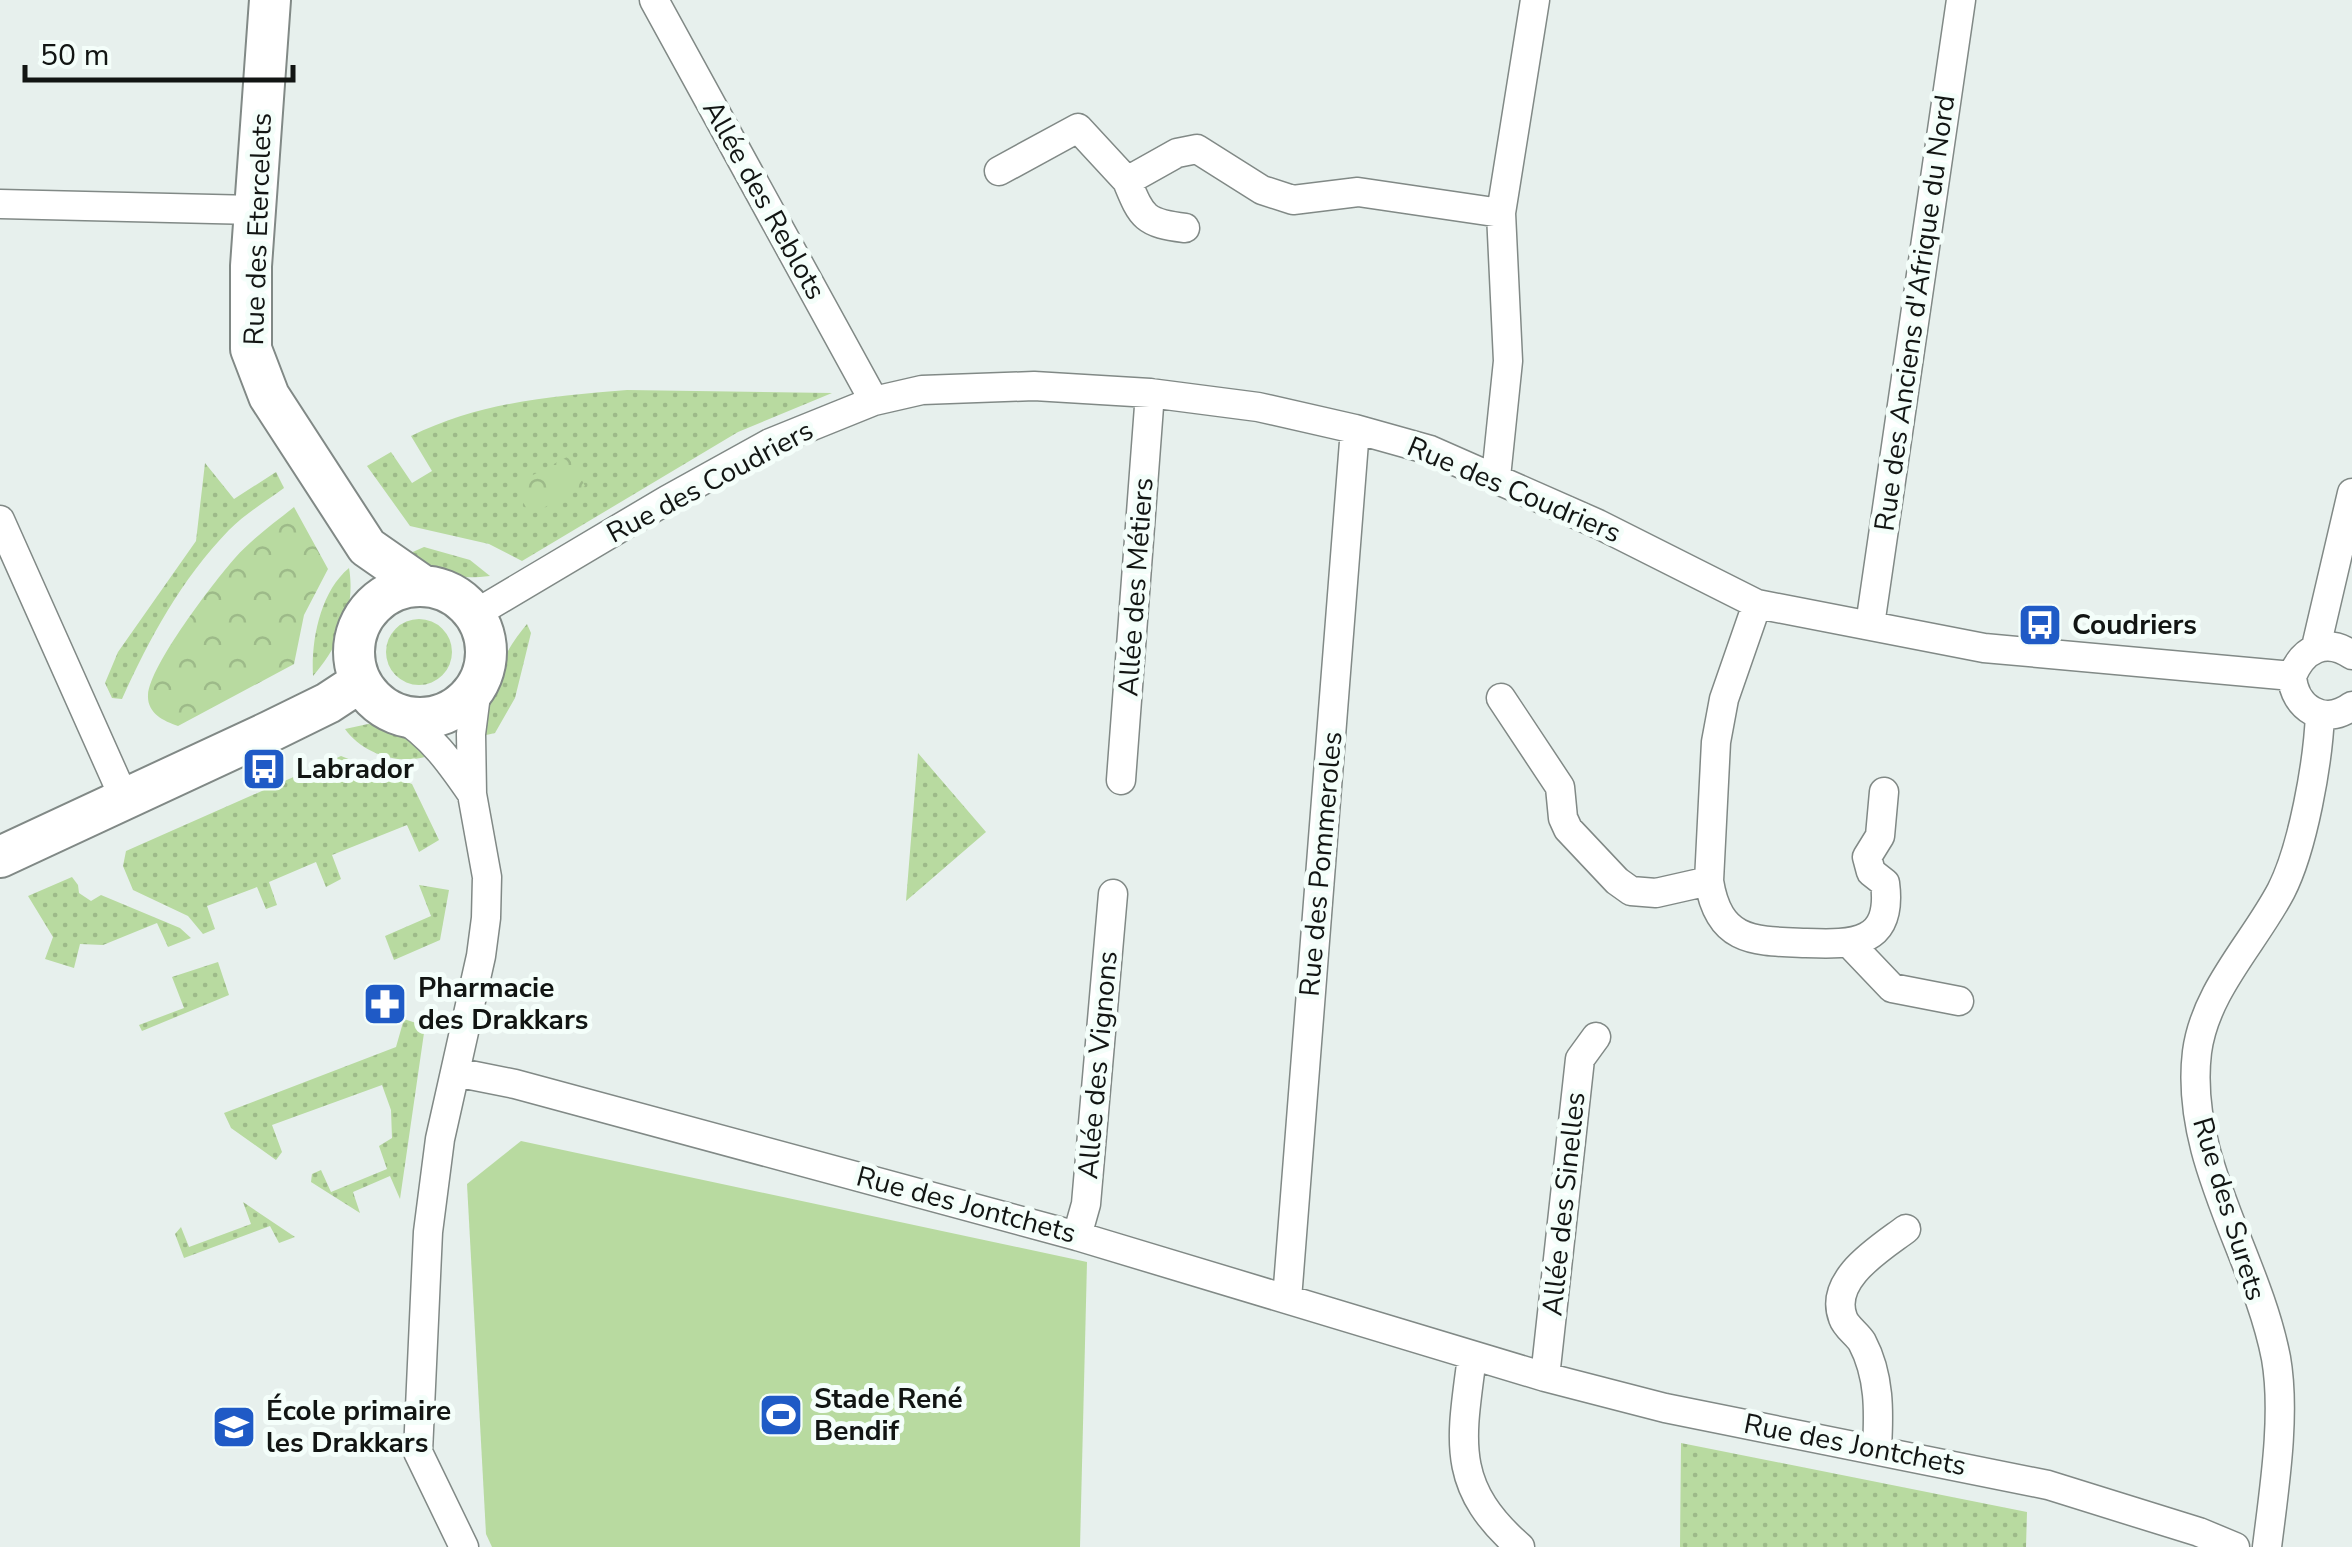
<svg xmlns="http://www.w3.org/2000/svg" width="2352" height="1547" font-family="'Nunito Sans',sans-serif">
<defs>
<pattern id="grass-dots" width="8" height="8" patternUnits="userSpaceOnUse" patternTransform="scale(2.5)"><rect width="8" height="8" fill="#b8daa0"/><path d="M2 2h.1M6 6h.1" fill="none" stroke="#9dba89" stroke-width="1.8" stroke-linecap="round"/></pattern>
<pattern id="park-crowns" width="20" height="18" patternUnits="userSpaceOnUse" patternTransform="scale(2.5)"><rect width="20" height="18" fill="#b8daa0"/><path d="M2 6a3 3 0 1 1 6 0M12 15a3 3 0 1 1 6 0" fill="none" stroke="#9dba89"/></pattern>
</defs>
<rect width="100%" height="100%" fill="#e7f0ed"/>
<path fill="url(#grass-dots)" d="M 627,390 L 832,393 L 738,432 L 522,561 L 489,544 L 410,526 L 367,466 L 391,452 L 412,483 L 432,471 L 411,436 C 480,402 552,396 627,390 Z
M 205,463 L 234,499 L 276,472 L 284,488 C 266,501 245,514 229,530 C 181,580 150,637 122,699 L 112,698 L 105,683 L 118,652 L 196,541 Z
M 424,547 L 470,560 L 490,576 C 457,580 434,575 406,555 Z
M 349,568 C 356,608 339,646 313,676 C 311,641 320,592 349,568 Z
M386 652a33 33 0 1 1 66 0a33 33 0 1 1-66 0Z
M 527,624 L 531,633 L 515,698 L 495,733 L 482,736 C 485,694 500,656 527,624 Z
M 368,724 C 394,726 408,737 425,757 C 397,765 362,753 345,729 Z
M 918,753 L 986,832 L 906,901 Z
M 341,756 L 412,784 L 439,840 L 419,852 L 407,825 L 332,855 L 341,879 L 326,887 L 316,862 L 269,882 L 277,905 L 266,909 L 257,887 L 207,906 L 215,929 L 203,934 L 188,916 L 133,890 L 123,866 L 126,851 Z
M 72,877 L 78,885 L 79,893 L 91,901 L 101,895 L 180,928 L 191,938 L 168,947 L 157,923 L 103,945 L 80,944 L 74,968 L 45,959 L 53,937 L 28,896 Z
M 419,885 L 449,890 L 440,940 L 394,960 L 385,936 L 431,916 Z
M 218,962 L 229,995 L 142,1031 L 139,1025 L 184,1008 L 172,977 Z
M 404,1019 L 425,1026 L 400,1199 L 390,1176 L 353,1192 L 360,1213 L 311,1182 L 312,1174 L 321,1170 L 331,1192 L 387,1169 L 379,1146 L 392,1138 L 391,1110 L 382,1085 L 272,1125 L 282,1152 L 276,1160 L 231,1128 L 224,1113 L 396,1047 Z
M 243,1202 L 295,1237 L 279,1243 L 270,1226 L 184,1258 L 175,1234 L 181,1227 L 189,1247 L 251,1224 Z
M 1681,1443 L 2027,1512 L 2026,1547 L 1680,1547 Z"/>
<path fill="url(#park-crowns)" d="M 569,456 L 585,486 L 530,515 L 514,485 Z
M 294,507 L 328,569 L 304,615 L 294,664 L 178,726 C 163,721 147,713 148,695 C 150,665 213,583 235,558 C 252,539 274,523 294,507 Z"/>
<path fill="#b8daa0" d="M 521,1141 L 1087,1262 L 1080,1547 L 492,1547 L 486,1534 L 467,1184 Z"/>
<g fill="none" stroke-linecap="round" stroke-linejoin="round">
<defs>
<path id="street" d="M 654,0 L 874,401
M 999,171 L 1078,128 L 1127,181 L 1177,153 L 1197,149 L 1262,190 L 1293,200 L 1358,192 L 1501,213
M 1127,181 C 1142,218 1145,223 1185,228
M 0,204 L 255,210
M 1496,477 L 1508,361 L 1501,213 L 1535,0
M 0,520 L 125,800
M 1757,604 L 1724,699 L 1716,742 L 1709,881 C 1719,943 1754,941 1806,943 C 1854,945 1893,944 1885,883 L 1871,872 L 1867,857 L 1880,836 L 1884,792
M 475,614 L 667,500 L 770,443 L 874,401 L 922,390 L 1034,386 L 1150,393 L 1258,407 L 1355,429 L 1430,450 L 1598,524 L 1757,604 L 1984,648 L 2292,676
M 1870,625 L 1961,0
M 2316,647 L 2352,493
M 2352,655 C 2326,637 2303,649 2292,676 C 2294,708 2324,727 2352,706
M 1501,698 L 1560,787 L 1563,818 L 1568,829 L 1617,881 L 1631,891 L 1656,893 L 1709,881
M 398,715 C 431,735 450,762 472,794
M 1121,780 L 1150,393
M 1851,945 L 1892,988 L 1959,1001
M 455,1072 L 515,1084 L 1077,1236 L 1545,1377 L 1665,1408 L 2048,1485 L 2199,1532 L 2235,1547
M 1077,1236 L 1086,1204 L 1113,894
M 1287,1299 L 1355,429
M 1472,1357 C 1461,1441 1450,1486 1520,1547
M 1545,1377 L 1580,1059 L 1596,1037
M 1877,1448 C 1879,1412 1880,1376 1862,1342 C 1857,1334 1846,1327 1843,1318 C 1828,1279 1881,1248 1906,1229
M 464,1547 L 418,1452 L 428,1232 L 440,1139 L 481,956 L 486,918 L 487,877 L 472,794 L 471,734 L 477,687
M 2267,1547 C 2274,1490 2286,1415 2276,1358 C 2256,1255 2184,1159 2197,1052 C 2205,991 2253,944 2281,891 C 2303,848 2318,763 2320,714"/>
<path id="secondary" d="M 270,0 L 251,266 L 251,349 L 269,396 L 367,547 L 423,586
M354 652a66 66 0 1 1 132 0a66 66 0 1 1-132 0Z
M 0,857 L 271,731 L 328,703 L 360,682"/>
</defs>
<use href="#street" stroke="#818986" stroke-width="31"/>
<use href="#secondary" stroke="#818986" stroke-width="44"/>
<use href="#street" stroke="#fff" stroke-width="28"/>
<use href="#secondary" stroke="#fff" stroke-width="40"/>
</g>
<defs>
<symbol id="bus-square" viewBox="-11 -11 22 22"><rect x="-9" y="-9" width="18" height="18" rx="4" fill="#1f5ac6" stroke="#f4fefa"/><path d="M-5-6H5V4H4V6H2V4H-2V6H-4V4H-5ZM-3.5-4V0h7V-4ZM-3.5 1.2v1.5H-2V1.2ZM2 1.2v1.5H3.5V1.2Z" fill="#fff"/></symbol>
<symbol id="pharmacy-square" viewBox="-11 -11 22 22"><rect x="-9" y="-9" width="18" height="18" rx="4" fill="#1f5ac6" stroke="#f4fefa"/><path d="M-2-6h4v4h4v4h-4v4h-4v-4h-4v-4h4Z" fill="#fff"/></symbol>
<symbol id="stadium-square" viewBox="-11 -11 22 22"><rect x="-9" y="-9" width="18" height="18" rx="4" fill="#1f5ac6" stroke="#f4fefa"/><path d="M0-5a6.5 5 0 1 0 0 10a6.5 5 0 1 0 0-10ZM-3.5-1.8h7v3.6h-7Z" fill="#fff"/></symbol>
<symbol id="school-square" viewBox="-11 -11 22 22"><rect x="-9" y="-9" width="18" height="18" rx="4" fill="#1f5ac6" stroke="#f4fefa"/><path d="M0-5L7-2L0 1L-7-2ZM-4 1L0 2.5L4 1V4Q0 6-4 4Z" fill="#fff"/></symbol>
</defs>
<g fill-rule="evenodd">
<use href="#bus-square" x="2015" y="600" width="50" height="50"/>
<use href="#bus-square" x="239" y="744" width="50" height="50"/>
<use href="#pharmacy-square" x="360" y="979" width="50" height="50"/>
<use href="#stadium-square" x="756" y="1390" width="50" height="50"/>
<use href="#school-square" x="209" y="1402" width="50" height="50"/>
</g>
<g text-anchor="middle" dominant-baseline="central" stroke-width="10" stroke-linejoin="round" paint-order="stroke">
<g font-size="28" fill="#121513" stroke="#f4fefa">
<text transform="translate(764 200) rotate(61)">Allée des Reblots</text>
<text transform="translate(258 229) rotate(-88)">Rue des Etercelets</text>
<text transform="translate(1915 313) rotate(-82)">Rue des Anciens d'Afrique du Nord</text>
<text transform="translate(710 482) rotate(-28)">Rue des Coudriers</text>
<text transform="translate(1514 490) rotate(23)">Rue des Coudriers</text>
<text transform="translate(1136 587) rotate(-86)">Allée des Métiers</text>
<text transform="translate(1321 864) rotate(-85)">Rue des Pommeroles</text>
<text transform="translate(1098 1065) rotate(-85)">Allée des Vignons</text>
<text transform="translate(1564 1204) rotate(-84)">Allée des Sinelles</text>
<text transform="translate(966 1205) rotate(15)">Rue des Jontchets</text>
<text transform="translate(2229 1209) rotate(73)">Rue des Surets</text>
<text transform="translate(1855 1445) rotate(11)">Rue des Jontchets</text>
</g>
<g font-size="28" font-weight="bold" fill="#121513" stroke="#f4fefa" text-anchor="start">
<text x="2072" y="625">Coudriers</text>
<text x="296" y="769">Labrador</text>
<text x="418" y="988">Pharmacie<tspan x="418" dy="32">des Drakkars</tspan></text>
<text x="814" y="1399">Stade René<tspan x="814" dy="32">Bendif</tspan></text>
<text x="266" y="1411">École primaire<tspan x="266" dy="32">les Drakkars</tspan></text>
</g>
</g>
<path d="M25 65v15h268v-15" fill="none" stroke="#121513" stroke-width="5"/>
<text x="40" y="65" font-size="30" fill="#121513" stroke="#f4fefa" stroke-width="8" paint-order="stroke">50 m</text>
</svg>
